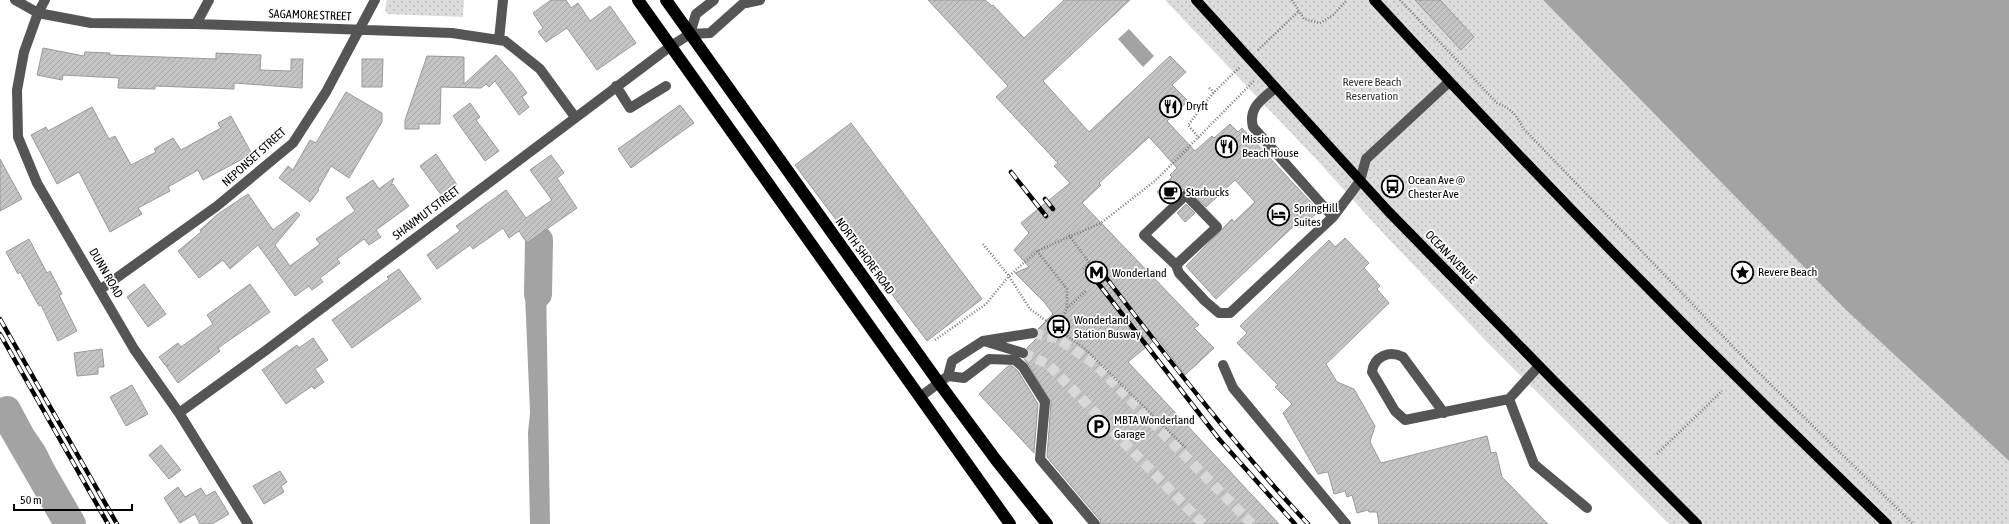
<svg xmlns="http://www.w3.org/2000/svg" width="2009" height="524" font-family="'Asap Condensed',sans-serif">
<defs>
<pattern id="green-dots" width="8" height="8" patternUnits="userSpaceOnUse"><rect width="8" height="8" fill="#dcdcdc"/><path d="M2 2h.1M6 6h.1" fill="none" stroke="#bbb" stroke-width="1.8" stroke-linecap="round"/></pattern>
<pattern id="building-hatch" width="6" height="6" patternUnits="userSpaceOnUse"><rect width="6" height="6" fill="#c4c4c4"/><path d="M-1 1l2-2M0 6l6-6M5 7l2-2" fill="none" stroke="#a7a7a7"/></pattern>
</defs>
<rect width="100%" height="100%" fill="#fff"/>
<path fill="url(#green-dots)" d="M 387,0 L 464,0 L 463,17 L 387,14 L 385,9 Z
M 1165,0 L 1543,0 L 1845,309 L 2009,461 L 2009,524 L 1669,524 L 1486,341 L 1383,233 L 1315,158 Z"/>
<path fill="#a3a3a3" d="M 1543,0 L 2009,0 L 2009,461 L 1845,309 Z
M 1129,29 L 1154,56 L 1143,67 L 1118,39 Z
M 529,253 L 536,253 L 541,258 L 546,282 L 550,524 L 530,524 L 528,432 L 530,413 L 525,294 L 525,260 Z
M 8,419 L 37,471 L 73,524 L 52,524 L 0,434 L 0,425 Z"/>
<g fill="none" stroke-linecap="round" stroke-linejoin="round">
<path stroke="#a3a3a3" stroke-width="28" d="M 538,294 L 539,240
M 7,410 L 22,438 L 33,454 L 42,472 L 72,524"/>
</g>
<path fill="url(#building-hatch)" stroke="#999" d="M 551,0 L 566,0 L 571,8 L 578,3 L 590,21 L 610,6 L 636,43 L 597,70 L 567,28 L 546,42 L 538,32 L 543,28 L 533,13 Z
M 928,0 L 985,0 L 992,6 L 993,5 L 1024,38 L 1064,0 L 1130,0 L 1043,81 L 1089,132 L 1170,56 L 1186,72 L 1172,85 L 1188,101 L 1167,121 L 1195,151 L 1212,136 L 1214,138 L 1230,124 L 1238,132 L 1242,128 L 1319,211 L 1300,228 L 1296,224 L 1216,299 L 1186,266 L 1232,219 L 1234,222 L 1255,202 L 1235,180 L 1206,207 L 1187,189 L 1182,190 L 1168,203 L 1157,192 L 1172,177 L 1170,175 L 1177,168 L 1149,137 L 1099,183 L 1101,185 L 1082,203 L 1199,325 L 1194,328 L 1214,348 L 1185,375 L 1157,338 L 1128,362 L 1279,524 L 1101,524 L 1100,520 L 1047,457 L 1051,402 L 1028,364 L 1024,359 L 1029,355 L 1027,348 L 1039,336 L 1038,329 L 1053,314 L 1045,303 L 1015,273 L 1029,267 L 1014,250 L 1029,233 L 1021,223 L 1070,183 L 1054,166 L 1058,163 L 996,97 L 1008,86 Z
M 1415,0 L 1440,0 L 1474,37 L 1461,50 Z
M 43,48 L 84,56 L 85,52 L 110,53 L 109,55 L 216,59 L 216,53 L 261,55 L 260,70 L 291,71 L 291,59 L 303,59 L 302,88 L 234,83 L 234,89 L 155,86 L 155,89 L 118,88 L 119,78 L 63,75 L 62,80 L 37,75 Z
M 496,55 L 514,75 L 527,93 L 522,97 L 529,107 L 519,115 L 495,81 L 489,87 L 486,84 L 481,88 L 441,87 L 440,124 L 419,124 L 419,129 L 405,129 L 405,120 L 427,56 L 464,57 L 464,84 Z
M 362,59 L 383,59 L 382,87 L 362,87 Z
M 346,92 L 382,113 L 382,122 L 349,178 L 331,166 L 318,189 L 319,190 L 310,202 L 279,178 L 288,166 L 293,170 L 310,140 L 316,143 Z
M 470,103 L 480,117 L 476,120 L 499,151 L 485,161 L 453,116 Z
M 680,105 L 694,123 L 631,168 L 618,149 Z
M 92,107 L 109,139 L 115,136 L 131,165 L 156,152 L 154,149 L 173,138 L 181,150 L 221,128 L 218,123 L 231,116 L 252,154 L 203,180 L 198,170 L 168,187 L 170,191 L 138,208 L 142,214 L 110,232 L 79,172 L 57,184 L 31,135 L 46,127 L 48,131 Z
M 851,123 L 982,299 L 927,341 L 795,165 Z
M 436,154 L 457,185 L 442,196 L 420,166 Z
M 551,155 L 564,173 L 557,178 L 577,208 L 527,243 L 519,231 L 509,238 L 503,228 L 473,249 L 470,245 L 437,269 L 427,255 L 460,231 L 456,226 L 506,190 L 526,218 L 552,200 L 530,170 Z
M 0,159 L 22,199 L 0,211 Z
M 394,178 L 391,185 L 393,184 L 409,206 L 376,230 L 381,237 L 369,245 L 364,239 L 337,259 L 340,263 L 320,278 L 323,282 L 312,290 L 309,286 L 295,296 L 258,245 L 230,269 L 223,260 L 199,278 L 178,251 L 201,232 L 200,230 L 218,214 L 248,194 L 273,230 L 297,212 L 300,215 L 275,245 L 290,266 L 320,244 L 316,239 L 355,211 L 346,198 L 373,180 L 379,189 Z
M 1186,204 L 1195,213 L 1185,222 L 1177,213 Z
M 1345,238 L 1369,263 L 1364,268 L 1380,286 L 1377,289 L 1389,303 L 1326,364 L 1337,382 L 1354,389 L 1375,426 L 1370,442 L 1381,463 L 1487,436 L 1491,453 L 1496,452 L 1502,477 L 1548,524 L 1379,524 L 1377,512 L 1369,512 L 1368,510 L 1357,513 L 1352,495 L 1347,497 L 1345,491 L 1334,494 L 1328,472 L 1318,474 L 1283,413 L 1292,404 L 1275,387 L 1278,385 L 1237,343 L 1247,333 L 1240,326 L 1329,240 L 1335,247 Z
M 29,239 L 47,273 L 50,271 L 62,294 L 59,295 L 77,331 L 58,341 L 41,305 L 39,306 L 20,272 L 18,274 L 6,252 Z
M 399,269 L 421,299 L 352,348 L 332,320 L 389,279 L 387,277 Z
M 144,284 L 166,314 L 148,327 L 127,297 Z
M 250,284 L 270,312 L 218,348 L 220,351 L 178,383 L 166,366 L 169,365 L 165,365 L 159,357 L 178,343 L 181,347 L 213,324 L 207,315 Z
M 313,338 L 328,360 L 315,369 L 324,382 L 314,389 L 312,386 L 286,404 L 262,370 L 297,345 L 299,348 Z
M 102,349 L 104,367 L 98,367 L 98,374 L 77,376 L 74,353 Z
M 1008,366 L 1012,366 L 1018,371 L 1038,404 L 1034,453 L 979,394 Z
M 132,385 L 148,414 L 126,426 L 110,397 Z
M 161,445 L 181,470 L 169,479 L 149,455 Z
M 280,471 L 287,482 L 281,486 L 284,492 L 264,504 L 253,486 Z
M 178,487 L 185,497 L 201,488 L 206,496 L 215,491 L 229,514 L 212,524 L 200,524 L 195,514 L 180,523 L 164,498 Z"/>
<g fill="none" stroke-linecap="round" stroke-linejoin="round">
<path stroke="#d9d9d9" stroke-width="10" stroke-dasharray="10 5" stroke-linecap="butt" d="M 1033,333 L 1057,338 L 1096,365 L 1252,524
M 1023,353 L 1048,364 L 1203,524"/>
<path stroke="#777" stroke-width="2.5" stroke-dasharray="1 2" stroke-linecap="butt" d="M 1292,0 L 1304,19 L 1320,23 L 1333,15 L 1347,0
M 1400,0 L 1497,103 C 1510,108 1517,115 1523,128 L 1749,363 L 1913,524
M 1258,50 L 1298,12
M 1209,88 L 1214,92
M 1199,138 L 1188,125 L 1214,92 L 1240,67
M 1069,235 L 1090,264 L 1095,260
M 983,244 L 1009,276 L 1030,309 L 1084,348 L 1186,448
M 1037,251 L 1067,289 L 1067,308
M 1083,269 L 1090,264
M 1058,327 L 1067,308 L 1087,290
M 935,340 L 986,304 L 1009,276 L 1037,251 L 1101,223 L 1156,180 L 1254,81
M 1657,454 L 1722,391"/>
<path stroke="#555" stroke-width="10" d="M 15,0 L 38,13 L 91,23 L 196,24 L 452,33 L 505,41 L 540,69 L 575,117
M 45,0 L 38,13 L 24,52 L 17,90 L 18,137 L 37,183 L 134,349 L 179,413 L 248,524
M 746,3 L 760,0
M 196,24 L 209,0
M 690,34 L 696,14 L 714,0
M 499,40 L 503,0
M 616,86 L 630,108 L 666,86
M 1275,88 C 1262,100 1248,107 1253,127 L 1333,217
M 1176,265 L 1217,227 L 1186,195 L 1144,235 L 1176,265 L 1179,273 L 1205,301 L 1219,313 L 1230,313 L 1333,217 L 1360,181 L 1366,159 L 1449,82
M 101,289 L 217,206 L 293,143 L 326,92 L 375,0
M 984,341 L 1023,353
M 1223,365 L 1233,388 L 1346,524
M 948,376 L 964,378 L 989,359 L 1015,360 L 1023,367 L 1045,402 L 1040,459 L 1095,524
M 920,397 L 948,376 L 952,361 L 983,341 L 1033,333
M 1509,399 L 1534,464 L 1587,508
M 179,413 L 265,351 L 671,46 L 690,34 L 710,33 L 747,0
M 1444,413 L 1403,357 C 1390,350 1374,356 1372,372 L 1395,411 L 1405,420 L 1509,399 L 1539,366"/>
<path stroke="#000" stroke-width="10" d="M 1196,0 L 1388,211 L 1554,381 L 1697,524
M 1374,0 C 1539,180 1711,355 1887,524"/>
<path stroke="#000" stroke-width="12" d="M 638,0 L 1010,524
M 666,0 L 939,383 L 996,460 L 1047,524"/>
<defs>
<path id="rail" d="M 1011,172 L 1046,216
M 1045,199 L 1053,209
M 1098,267 C 1165,355 1233,443 1308,524
M 1091,274 L 1219,439 L 1295,524
M 0,319 L 117,524
M 0,334 L 108,524"/>
</defs>
<use href="#rail" stroke="#000" stroke-width="4.5"/>
<use href="#rail" stroke="#fff" stroke-width="3" stroke-dasharray="9" stroke-linecap="butt"/>
</g>
<defs>
<symbol id="restaurant-ring" viewBox="-11 -11 22 22"><circle r="9.5" fill="#fff" stroke="#000" stroke-width="1.5"/><path d="M-5-6h1v4h1v-4h1v4h1v-4h1v5L-1.5 .5V6h-2V.5L-5-1ZM5-6V6H3V1.5H1.5Q1.5-4 5-6Z" fill="#000"/></symbol>
<symbol id="bus-ring" viewBox="-11 -11 22 22"><circle r="9.5" fill="#fff" stroke="#000" stroke-width="1.5"/><path d="M-5-6H5V4H4V6H2V4H-2V6H-4V4H-5ZM-3.5-4V0h7V-4ZM-3.5 1.2v1.5H-2V1.2ZM2 1.2v1.5H3.5V1.2Z" fill="#000"/></symbol>
<symbol id="cafe-ring" viewBox="-11 -11 22 22"><circle r="9.5" fill="#fff" stroke="#000" stroke-width="1.5"/><path d="M-5.5-4.5H6V0H3Q3 3.5 0 3.5H-2.5Q-5.5 3.5-5.5 0ZM3-3.2v2h1.7v-2ZM-6 4.5H4V6H-6Z" fill="#000"/></symbol>
<symbol id="hotel-ring" viewBox="-11 -11 22 22"><circle r="9.5" fill="#fff" stroke="#000" stroke-width="1.5"/><path d="M-6-4.5h1.5V1H6V5H4.5V3h-9V5H-6ZM-4 0a1.8 1.8 0 1 1 3.6 0ZM.5 0V-2.5h3Q6-2.5 6 0Z" fill="#000"/></symbol>
<symbol id="sight-ring" viewBox="-11 -11 22 22"><circle r="9.5" fill="#fff" stroke="#000" stroke-width="1.5"/><path d="M0-6L1.8-2.2L6-1.7L2.9 1.2L3.7 5.4L0 3.3L-3.7 5.4L-2.9 1.2L-6-1.7L-1.8-2.2Z" fill="#000"/></symbol>
<symbol id="metro-ring" viewBox="-11 -11 22 22"><circle r="9.5" fill="#fff" stroke="#000" stroke-width="1.5"/><path d="M-5.5 5V-5H-3L0 0L3-5H5.5V5H3V-.5L0 4L-3-.5V5Z" fill="#000"/></symbol>
<symbol id="parking-ring" viewBox="-11 -11 22 22"><circle r="9.5" fill="#fff" stroke="#000" stroke-width="1.5"/><path d="M-3.5-5.5H1a3.5 3.5 0 0 1 0 7H-1V5.5H-3.5ZM-1-3.4V-.6H.8a1.4 1.4 0 0 0 0-2.8Z" fill="#000"/></symbol>
</defs>
<g fill-rule="evenodd">
<use href="#restaurant-ring" x="1158" y="94" width="25" height="25"/>
<use href="#restaurant-ring" x="1214" y="134" width="25" height="25"/>
<use href="#bus-ring" x="1380" y="174" width="25" height="25"/>
<use href="#cafe-ring" x="1158" y="180" width="25" height="25"/>
<use href="#hotel-ring" x="1266" y="202" width="25" height="25"/>
<use href="#sight-ring" x="1730" y="260" width="25" height="25"/>
<use href="#metro-ring" x="1084" y="260" width="25" height="25"/>
<use href="#bus-ring" x="1046" y="314" width="25" height="25"/>
<use href="#parking-ring" x="1086" y="414" width="25" height="25"/>
</g>
<g text-anchor="middle" dominant-baseline="central" stroke-width="3.5" stroke-linejoin="round" paint-order="stroke">
<g font-size="12" fill="#000" stroke="#fff">
<text transform="translate(310 15) rotate(2)">SAGAMORE STREET</text>
<text transform="translate(254 157) rotate(-42)">NEPONSET STREET</text>
<text transform="translate(426 213) rotate(-37)">SHAWMUT STREET</text>
<text transform="translate(865 256) rotate(54)">NORTH SHORE ROAD</text>
<text transform="translate(1451 257) rotate(46)">OCEAN AVENUE</text>
<text transform="translate(106 273) rotate(60)">DUNN ROAD</text>
</g>
<g font-size="12" fill="#333" stroke="#fff">
<text x="1372" y="82">Revere Beach<tspan x="1372" dy="14">Reservation</tspan></text>
</g>
<g font-size="12" fill="#000" stroke="#fff" text-anchor="start">
<text x="1186" y="106">Dryft</text>
<text x="1242" y="139">Mission<tspan x="1242" dy="14">Beach House</tspan></text>
<text x="1408" y="180">Ocean Ave @<tspan x="1408" dy="14">Chester Ave</tspan></text>
<text x="1186" y="192">Starbucks</text>
<text x="1294" y="208">SpringHill<tspan x="1294" dy="14">Suites</tspan></text>
<text x="1758" y="272">Revere Beach</text>
<text x="1112" y="273">Wonderland</text>
<text x="1074" y="320">Wonderland<tspan x="1074" dy="14">Station Busway</tspan></text>
<text x="1114" y="420">MBTA Wonderland<tspan x="1114" dy="14">Garage</tspan></text>
</g>
</g>
<path d="M14 504v6h118v-6" fill="none" stroke="#000000" stroke-width="2"/>
<text x="20" y="504" font-size="12" fill="#000000" stroke="#ffffff" stroke-width="3" paint-order="stroke">50 m</text>
</svg>
